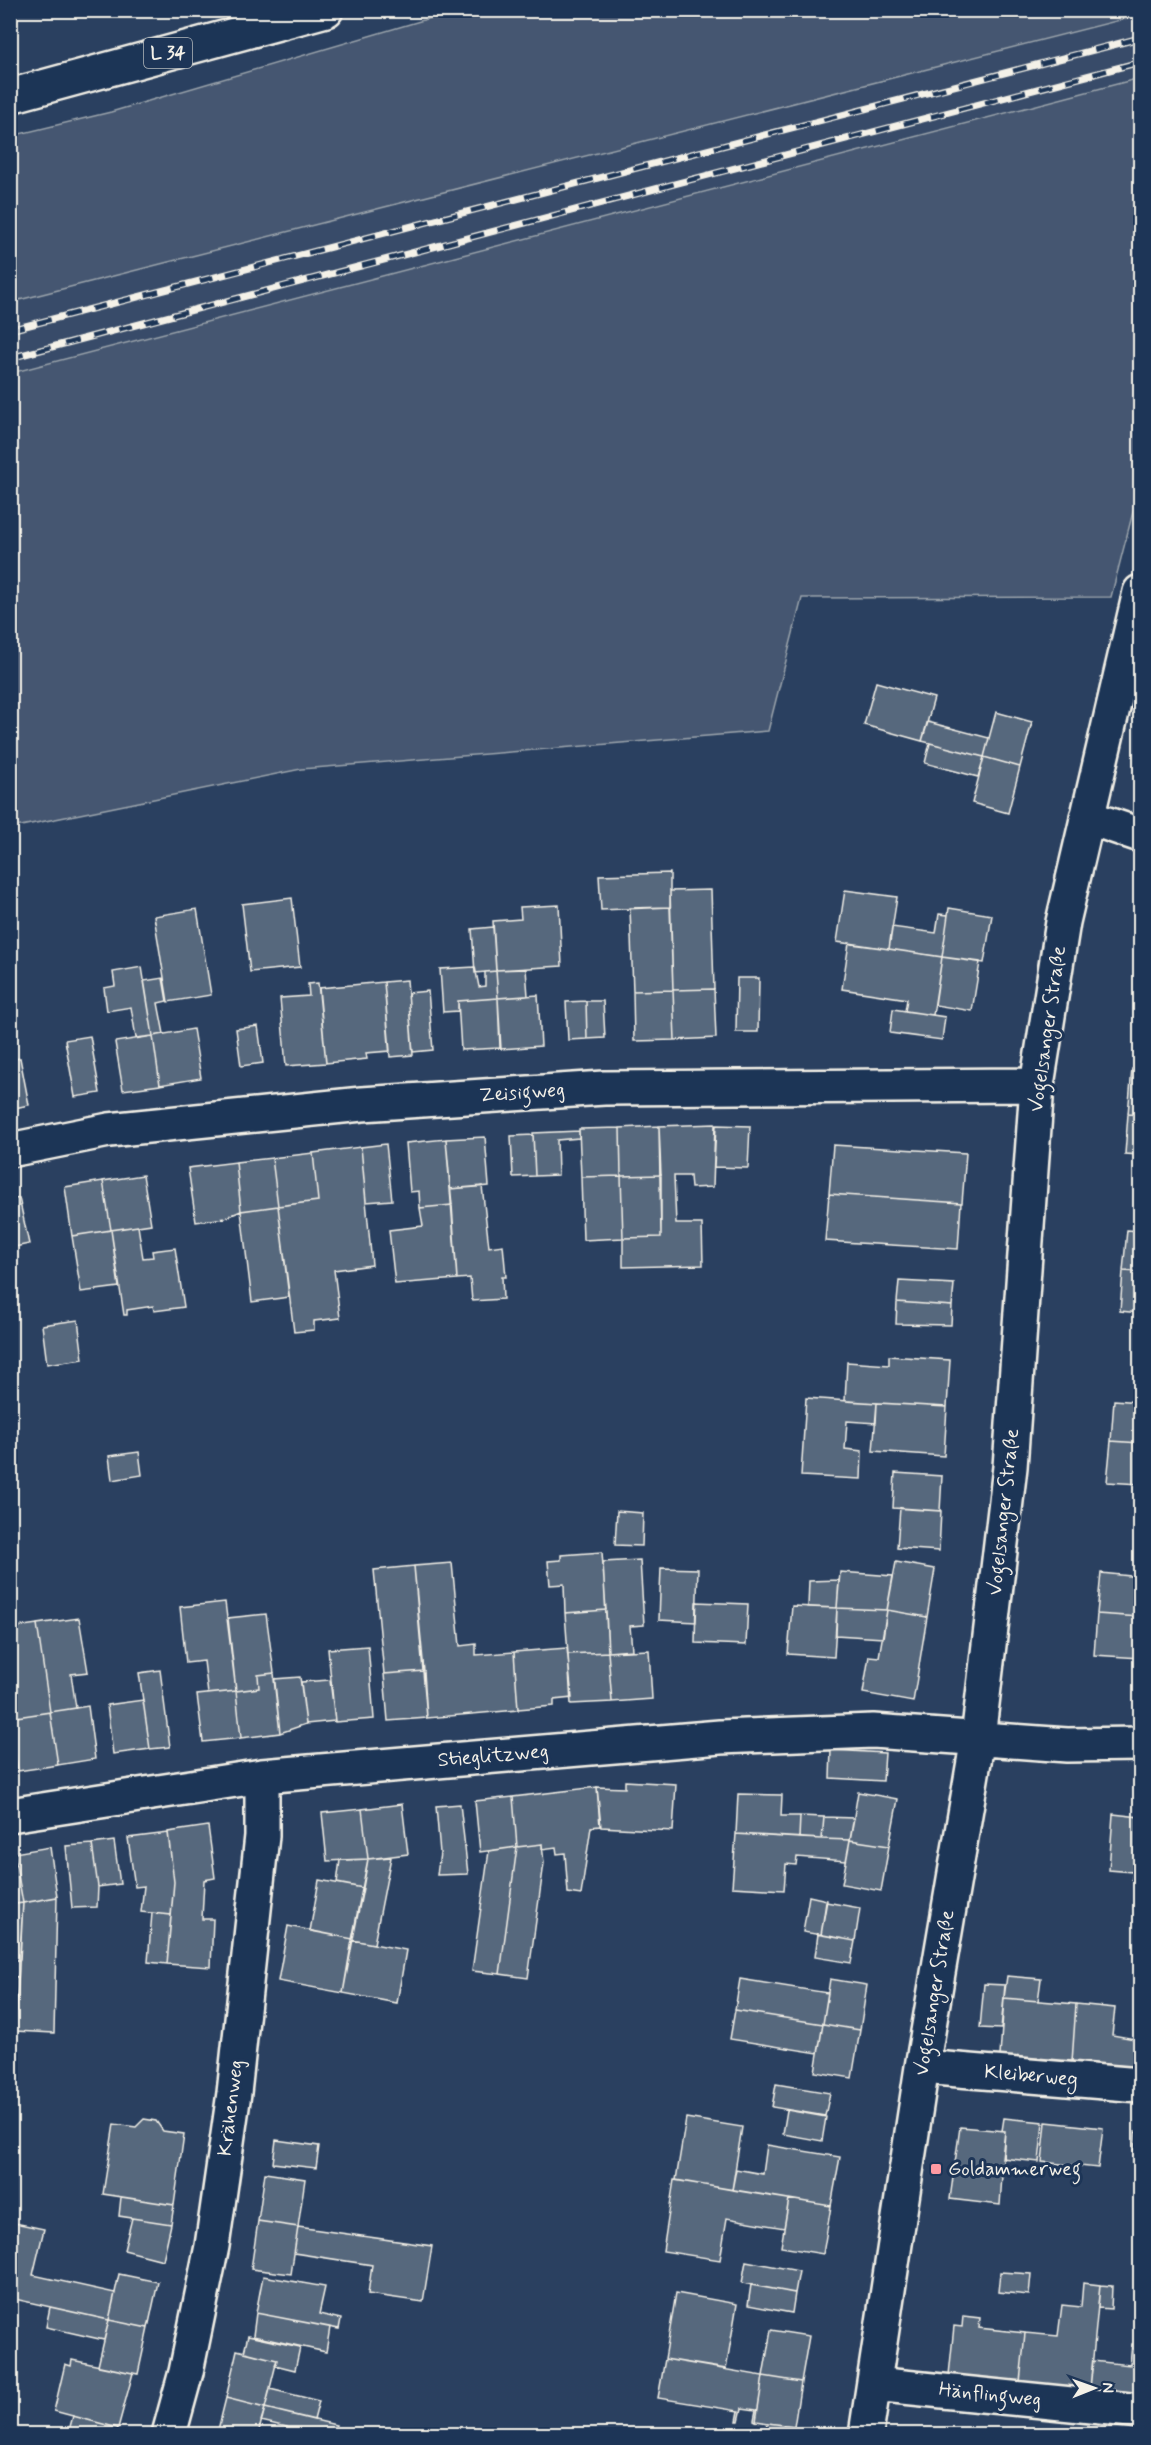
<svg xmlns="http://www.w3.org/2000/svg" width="1151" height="2445" font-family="Mynerve,sans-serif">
<rect width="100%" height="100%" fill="#2a4060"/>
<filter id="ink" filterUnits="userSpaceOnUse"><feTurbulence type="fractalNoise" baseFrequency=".0167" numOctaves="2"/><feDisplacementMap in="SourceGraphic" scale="12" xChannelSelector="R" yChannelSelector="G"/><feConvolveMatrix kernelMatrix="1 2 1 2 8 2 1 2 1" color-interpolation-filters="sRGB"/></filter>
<g filter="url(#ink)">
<path fill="#374c69" d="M 1140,15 L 1140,78 L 11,373 L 11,302 Z"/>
<path fill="#445771" stroke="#9ca4ac" stroke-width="1.5" d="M 454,11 L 1140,10 L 1140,15 L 11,302 L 11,136 L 111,112 Z
M 1140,78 L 1140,485 L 1111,597 L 802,598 L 768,731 L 301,769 L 11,828 L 11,373 Z"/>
<path fill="#56677d" stroke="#f4f1e8" stroke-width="1.5" d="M 876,682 L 934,698 L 922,741 L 864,725 Z
M 996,712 L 1032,722 L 1020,767 L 984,757 Z
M 928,722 L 989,738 L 984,757 L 922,741 Z
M 930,743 L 984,757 L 978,777 L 925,763 Z
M 984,757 L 1020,767 L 1008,813 L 972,803 Z
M 670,873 L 670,907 L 601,910 L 599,875 Z
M 711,890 L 714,989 L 673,990 L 670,891 Z
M 845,890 L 897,897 L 889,949 L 837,942 Z
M 292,898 L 300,967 L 250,972 L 242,904 Z
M 559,905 L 562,966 L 496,970 L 493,921 L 521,919 L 520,907 Z
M 670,907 L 673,990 L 633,991 L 630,908 Z
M 949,908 L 992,915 L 984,963 L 942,957 Z
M 197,909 L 211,995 L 168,1002 L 154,916 Z
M 939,914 L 948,915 L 942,957 L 889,949 L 892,927 L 936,933 Z
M 493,927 L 496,971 L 475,973 L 472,929 Z
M 849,943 L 942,957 L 933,1015 L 905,1011 L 907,999 L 842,989 Z
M 942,957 L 980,962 L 972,1011 L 935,1005 Z
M 142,967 L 153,1036 L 136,1038 L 131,1007 L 107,1011 L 104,988 L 115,986 L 113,972 Z
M 475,967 L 479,987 L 485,986 L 485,972 L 496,971 L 498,998 L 458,1001 L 458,1011 L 443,1012 L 440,969 Z
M 526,969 L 528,996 L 498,998 L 496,970 Z
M 163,978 L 167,1001 L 158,1003 L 164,1034 L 153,1036 L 144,981 Z
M 737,978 L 759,978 L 758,1032 L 736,1032 Z
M 407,980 L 413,1055 L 390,1057 L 384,982 Z
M 384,982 L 390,1051 L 366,1053 L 367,1059 L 326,1063 L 319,988 Z
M 318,983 L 326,1063 L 286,1066 L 280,998 L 309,996 L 308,984 Z
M 714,989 L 716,1038 L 675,1040 L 673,990 Z
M 673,990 L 675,1040 L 634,1041 L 633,991 Z
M 428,991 L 433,1050 L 413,1052 L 408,993 Z
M 538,995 L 541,1046 L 501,1049 L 498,998 Z
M 498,998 L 500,1048 L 461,1050 L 458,1001 Z
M 586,1001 L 603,1001 L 605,1038 L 587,1039 Z
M 586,1001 L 587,1039 L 568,1040 L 566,1002 Z
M 893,1009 L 945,1017 L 942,1040 L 890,1033 Z
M 258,1026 L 263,1063 L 241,1066 L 236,1029 Z
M 193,1029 L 201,1078 L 160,1085 L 153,1036 Z
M 90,1036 L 100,1093 L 75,1097 L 65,1040 Z
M 153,1036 L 160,1085 L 123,1090 L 115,1042 Z
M 20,1058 L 29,1105 L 10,1109 L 10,1060 Z
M 1132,1069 L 1140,1070 L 1140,1115 L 1128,1114 Z
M 1128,1114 L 1140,1115 L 1140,1155 L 1125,1154 Z
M 715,1124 L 713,1187 L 691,1188 L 690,1176 L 674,1176 L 676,1224 L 702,1224 L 703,1265 L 623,1267 L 623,1238 L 661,1237 L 659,1126 Z
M 716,1125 L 750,1126 L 748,1168 L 714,1167 Z
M 659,1126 L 661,1175 L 621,1176 L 620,1128 Z
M 620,1128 L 621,1176 L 581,1177 L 579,1129 Z
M 579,1131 L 579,1138 L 557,1140 L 558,1175 L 535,1176 L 533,1133 Z
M 533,1135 L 535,1176 L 513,1177 L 511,1136 Z
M 485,1137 L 489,1186 L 450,1189 L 446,1139 Z
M 446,1139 L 452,1205 L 420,1208 L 419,1191 L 410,1192 L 406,1143 Z
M 386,1144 L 392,1200 L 366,1202 L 361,1147 Z
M 833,1145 L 966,1153 L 962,1203 L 829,1194 Z
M 361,1147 L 372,1265 L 334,1270 L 340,1318 L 314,1321 L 314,1330 L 294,1332 L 278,1206 L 318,1201 L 313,1153 Z
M 313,1153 L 318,1201 L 278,1206 L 272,1158 Z
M 272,1158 L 278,1206 L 241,1211 L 236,1162 Z
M 236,1162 L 241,1211 L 225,1218 L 196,1222 L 188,1168 Z
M 143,1175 L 151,1224 L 111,1230 L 103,1181 Z
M 661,1175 L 661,1237 L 623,1238 L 621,1176 Z
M 621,1176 L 623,1238 L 583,1240 L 581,1177 Z
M 103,1181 L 111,1230 L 72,1236 L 65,1187 Z
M 482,1186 L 489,1247 L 503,1245 L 506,1277 L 502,1277 L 503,1299 L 472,1301 L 470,1278 L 457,1279 L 450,1189 Z
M 829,1194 L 961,1203 L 958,1249 L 825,1241 Z
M 19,1198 L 29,1244 L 10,1248 L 10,1200 Z
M 452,1205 L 457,1279 L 395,1284 L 389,1230 L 423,1226 L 420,1208 Z
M 278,1206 L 289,1297 L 252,1302 L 241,1211 Z
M 138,1226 L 143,1258 L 153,1257 L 152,1251 L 175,1248 L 184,1307 L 154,1311 L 153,1306 L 127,1310 L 127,1315 L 124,1315 L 111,1230 Z
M 111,1230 L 119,1287 L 81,1292 L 72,1236 Z
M 1127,1230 L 1140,1231 L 1140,1272 L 1123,1271 Z
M 1123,1271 L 1140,1272 L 1140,1313 L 1120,1311 Z
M 899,1281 L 954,1284 L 952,1306 L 897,1302 Z
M 897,1302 L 952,1306 L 951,1325 L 896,1324 Z
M 78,1320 L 83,1359 L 47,1364 L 42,1325 Z
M 889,1356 L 950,1360 L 947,1407 L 845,1401 L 847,1362 L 889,1365 Z
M 806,1398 L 877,1403 L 876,1423 L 847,1421 L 845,1449 L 862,1451 L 861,1479 L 801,1476 Z
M 1114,1400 L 1140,1402 L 1140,1443 L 1111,1441 Z
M 877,1403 L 947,1407 L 944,1456 L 873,1451 Z
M 1111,1441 L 1140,1443 L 1140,1484 L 1107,1482 Z
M 139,1452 L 142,1475 L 112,1480 L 109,1456 Z
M 895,1473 L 942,1476 L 940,1511 L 893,1508 Z
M 900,1508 L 941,1511 L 939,1551 L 897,1548 Z
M 617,1511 L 643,1513 L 642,1546 L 615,1545 Z
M 602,1552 L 606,1610 L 565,1613 L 564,1584 L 550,1585 L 548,1561 L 561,1560 L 561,1555 Z
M 640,1560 L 644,1625 L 630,1626 L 632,1650 L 608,1652 L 603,1562 Z
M 896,1562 L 935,1569 L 927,1617 L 887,1610 Z
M 452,1563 L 460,1646 L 476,1644 L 476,1655 L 514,1652 L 518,1710 L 427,1718 L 414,1566 Z
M 414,1566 L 424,1671 L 384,1674 L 374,1570 Z
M 661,1568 L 698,1569 L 696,1622 L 659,1620 Z
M 840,1572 L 893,1576 L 887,1610 L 837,1608 Z
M 1101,1573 L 1140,1577 L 1140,1617 L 1097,1614 Z
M 839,1580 L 837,1608 L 808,1607 L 809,1581 Z
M 225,1602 L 236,1691 L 208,1694 L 204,1661 L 186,1663 L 180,1607 Z
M 696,1602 L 748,1604 L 746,1645 L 695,1643 Z
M 792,1606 L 837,1608 L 834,1657 L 788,1654 Z
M 837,1608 L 887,1610 L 883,1638 L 836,1635 Z
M 606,1610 L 608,1652 L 568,1654 L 565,1613 Z
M 887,1610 L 927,1617 L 913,1702 L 863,1693 L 869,1656 L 879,1657 Z
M 266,1614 L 274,1673 L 258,1675 L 259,1688 L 236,1691 L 228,1618 Z
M 1097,1614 L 1140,1617 L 1140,1658 L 1094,1655 Z
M 79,1618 L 88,1672 L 71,1674 L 76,1708 L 50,1712 L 37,1624 Z
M 37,1624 L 50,1712 L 10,1718 L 10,1628 Z
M 368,1646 L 374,1719 L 335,1722 L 328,1649 Z
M 567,1648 L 572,1698 L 554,1700 L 554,1706 L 518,1709 L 514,1652 Z
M 649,1650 L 652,1699 L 612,1702 L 608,1652 Z
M 608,1652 L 612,1702 L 571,1704 L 568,1654 Z
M 160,1670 L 170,1747 L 150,1749 L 139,1673 Z
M 424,1671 L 427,1718 L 388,1721 L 384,1674 Z
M 274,1673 L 280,1733 L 241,1738 L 236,1691 L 259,1688 L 258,1675 Z
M 300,1677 L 306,1724 L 280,1733 L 274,1679 Z
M 330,1680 L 335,1721 L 306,1724 L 301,1682 Z
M 236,1691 L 241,1738 L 203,1742 L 197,1695 Z
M 143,1700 L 150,1749 L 113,1754 L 107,1705 Z
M 88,1706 L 95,1759 L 58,1765 L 50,1712 Z
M 50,1712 L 58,1765 L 18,1771 L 10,1718 Z
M 831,1750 L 885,1753 L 883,1781 L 830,1778 Z
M 625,1781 L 676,1784 L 673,1831 L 601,1827 L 597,1787 L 625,1788 Z
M 597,1787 L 600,1826 L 591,1827 L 581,1895 L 568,1893 L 565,1853 L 557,1854 L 556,1847 L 542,1849 L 542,1844 L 517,1847 L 513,1797 Z
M 858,1792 L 898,1799 L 889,1846 L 850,1840 Z
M 738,1794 L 782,1795 L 781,1816 L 800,1816 L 799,1838 L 736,1834 Z
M 513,1797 L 517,1847 L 480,1852 L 475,1801 Z
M 402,1804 L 408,1854 L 368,1859 L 362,1809 Z
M 460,1804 L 468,1874 L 437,1875 L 440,1853 L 436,1806 Z
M 362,1809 L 368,1859 L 327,1861 L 322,1813 Z
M 1113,1814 L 1140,1817 L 1140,1879 L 1132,1879 L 1133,1872 L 1109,1870 Z
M 800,1816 L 824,1817 L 822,1839 L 799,1838 Z
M 824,1817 L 854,1818 L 850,1840 L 822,1839 Z
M 208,1826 L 215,1878 L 204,1880 L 202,1919 L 213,1919 L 211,1967 L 167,1964 L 174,1882 L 168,1832 Z
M 168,1833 L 174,1882 L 171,1915 L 141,1912 L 144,1886 L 135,1887 L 128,1838 Z
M 736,1834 L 822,1839 L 850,1840 L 846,1861 L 797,1857 L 796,1865 L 786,1864 L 784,1890 L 732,1887 Z
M 850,1840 L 889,1846 L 881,1891 L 842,1884 Z
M 114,1841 L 120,1884 L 98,1887 L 92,1844 Z
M 92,1844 L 98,1887 L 97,1907 L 72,1908 L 66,1846 Z
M 542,1844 L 544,1863 L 528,1978 L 500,1974 L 517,1847 Z
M 50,1847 L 57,1897 L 23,1903 L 14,1853 Z
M 517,1847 L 500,1974 L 472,1971 L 489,1851 Z
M 10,1853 L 14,1853 L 23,1903 L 10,1905 Z
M 391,1857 L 374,1944 L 352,1940 L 368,1859 Z
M 368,1859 L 363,1888 L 337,1883 L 340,1860 Z
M 319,1880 L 363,1888 L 353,1939 L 310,1931 Z
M 809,1896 L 827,1900 L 821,1935 L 803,1932 Z
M 57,1897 L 54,2033 L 15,2031 L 23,1903 Z
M 826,1902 L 860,1908 L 855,1941 L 821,1935 Z
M 23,1903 L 20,1960 L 10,1960 L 10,1905 Z
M 152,1913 L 171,1915 L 167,1964 L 148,1962 Z
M 288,1926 L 353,1939 L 343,1993 L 278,1981 Z
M 818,1934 L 855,1941 L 851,1963 L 815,1957 Z
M 352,1940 L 406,1950 L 397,2003 L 343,1993 Z
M 10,1976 L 18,1977 L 17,2011 L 10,2011 Z
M 1007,1976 L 1041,1979 L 1038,2001 L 1004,1998 Z
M 740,1979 L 828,1993 L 823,2024 L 735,2010 Z
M 830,1979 L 867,1985 L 860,2030 L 823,2024 Z
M 984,1984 L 1005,1985 L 1001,2029 L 980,2028 Z
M 1004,1998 L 1076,2004 L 1072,2062 L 1000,2056 Z
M 1076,2004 L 1115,2008 L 1112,2035 L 1140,2040 L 1140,2067 L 1072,2062 Z
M 735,2010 L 823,2024 L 818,2053 L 730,2039 Z
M 823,2024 L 860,2030 L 852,2078 L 815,2072 Z
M 776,2084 L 830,2093 L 825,2116 L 772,2107 Z
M 787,2110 L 826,2117 L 822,2141 L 783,2134 Z
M 686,2118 L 742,2127 L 732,2190 L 676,2180 Z
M 1004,2118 L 1043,2122 L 1039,2162 L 1002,2158 L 1005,2131 L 1002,2131 Z
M 144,2119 L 156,2121 L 163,2131 L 184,2134 L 174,2205 L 103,2194 L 114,2124 L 136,2127 Z
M 1046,2122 L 1103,2128 L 1098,2168 L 1042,2162 Z
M 960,2127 L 1005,2131 L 1000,2205 L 950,2199 Z
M 1135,2132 L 1140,2133 L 1140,2167 L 1133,2167 Z
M 276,2140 L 319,2146 L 316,2168 L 273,2163 Z
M 767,2145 L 840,2157 L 831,2206 L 732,2190 L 736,2169 L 763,2174 Z
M 265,2173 L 305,2179 L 298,2227 L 258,2221 Z
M 674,2180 L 789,2199 L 784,2228 L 727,2218 L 720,2260 L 663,2251 Z
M 121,2197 L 174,2205 L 171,2224 L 119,2216 Z
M 789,2199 L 831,2206 L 823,2254 L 781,2247 Z
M 132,2218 L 171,2224 L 163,2260 L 124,2250 Z
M 258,2221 L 298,2227 L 291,2274 L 251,2269 Z
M 10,2222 L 44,2229 L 33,2275 L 115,2293 L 109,2320 L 10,2298 Z
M 298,2227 L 432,2246 L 423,2302 L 368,2294 L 372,2265 L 294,2253 Z
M 746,2261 L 799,2271 L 795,2293 L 742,2283 Z
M 1000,2272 L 1031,2274 L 1029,2295 L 998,2292 Z
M 119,2274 L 158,2282 L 148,2328 L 109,2320 Z
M 263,2276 L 325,2287 L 319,2314 L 341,2319 L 339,2329 L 256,2313 Z
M 1083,2283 L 1100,2285 L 1090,2388 L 1020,2382 L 1025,2333 L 1058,2336 L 1062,2305 L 1081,2307 Z
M 751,2285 L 795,2293 L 792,2313 L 748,2305 Z
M 1100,2285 L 1112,2286 L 1111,2309 L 1098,2308 Z
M 676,2293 L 737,2304 L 726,2369 L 665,2359 Z
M 50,2307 L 109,2320 L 104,2340 L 46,2327 Z
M 256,2313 L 330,2327 L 326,2352 L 253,2336 Z
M 963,2316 L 980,2318 L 979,2328 L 1025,2333 L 1020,2382 L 949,2375 L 954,2326 L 962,2327 Z
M 109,2320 L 148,2328 L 138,2374 L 98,2366 Z
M 771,2330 L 809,2336 L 801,2382 L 763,2376 Z
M 248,2336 L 300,2347 L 295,2370 L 275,2365 L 277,2360 L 244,2352 Z
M 1132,2344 L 1140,2344 L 1140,2393 L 1090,2388 L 1093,2361 L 1130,2365 Z
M 237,2350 L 277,2360 L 265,2408 L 226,2398 Z
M 665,2359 L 763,2376 L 756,2421 L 754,2420 L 756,2410 L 742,2408 L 739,2421 L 737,2421 L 739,2411 L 658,2398 Z
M 72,2360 L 133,2373 L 118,2428 L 54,2411 L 65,2364 L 71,2366 Z
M 763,2376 L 801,2382 L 794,2427 L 756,2421 Z
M 270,2389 L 319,2401 L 314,2420 L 265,2408 Z
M 226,2398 L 265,2408 L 258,2434 L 217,2434 Z
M 265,2408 L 336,2425 L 333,2434 L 285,2434 L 287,2427 L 261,2421 Z
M 73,2416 L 118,2428 L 117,2434 L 68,2434 Z
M 767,2423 L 784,2425 L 782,2434 L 765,2434 Z
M 689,2427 L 736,2434 L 687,2434 Z"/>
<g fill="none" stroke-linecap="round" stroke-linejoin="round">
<defs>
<path id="minor" d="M 1087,817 L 1140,835
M 10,1150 L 109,1130 L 362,1104 L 604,1088 L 1037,1085
M 10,1815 L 262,1776 L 720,1737 L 873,1731 L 1067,1745 L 1140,1744
M 922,2067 L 1140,2085
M 874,2384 L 1140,2411
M 169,2434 L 186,2372 L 212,2246 L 234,2093 L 262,1836 L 262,1776
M 866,2434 L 922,2067 L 978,1738 L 1010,1467 L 1037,1085 L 1063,922 L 1140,592"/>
<path id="highway" d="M 10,96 L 326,10"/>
</defs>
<use href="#minor" stroke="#f4f1e8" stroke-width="38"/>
<use href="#highway" stroke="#f4f1e8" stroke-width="38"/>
<use href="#minor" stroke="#1d3557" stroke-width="33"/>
<use href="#highway" stroke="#1d3557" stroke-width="33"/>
<defs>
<path id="rail" d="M 10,330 L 1140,38
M 10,358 L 1140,62"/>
</defs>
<use href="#rail" stroke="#f4f1e8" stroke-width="7"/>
<use href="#rail" stroke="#1d3557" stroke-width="4.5" stroke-dasharray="14" stroke-linecap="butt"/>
</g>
</g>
<rect fill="#ff9aa2" stroke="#1d3557" stroke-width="2" x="930" y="2163" width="12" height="12" rx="3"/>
<g text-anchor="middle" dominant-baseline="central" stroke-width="6" stroke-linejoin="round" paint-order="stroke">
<rect fill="#1d3557" stroke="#b4b9bc" stroke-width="1.5" x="144" y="38" width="48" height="30" rx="4.5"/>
<g font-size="18" font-weight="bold" fill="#f4f1e8">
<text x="168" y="53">L 34</text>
</g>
<g font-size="20" fill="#f4f1e8" stroke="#1d3557">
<text transform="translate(1048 1029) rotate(-82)">Vogelsanger Straße</text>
<text transform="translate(522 1093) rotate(-4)">Zeisigweg</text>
<text transform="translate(1004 1512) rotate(-84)">Vogelsanger Straße</text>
<text transform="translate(493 1756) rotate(-5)">Stieglitzweg</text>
<text transform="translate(935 1993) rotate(-81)">Vogelsanger Straße</text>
<text transform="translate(1031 2076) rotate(5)">Kleiberweg</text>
<text transform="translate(231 2108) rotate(-83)">Krähenweg</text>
<text transform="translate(990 2395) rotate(6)">Hänflingweg</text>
</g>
<g font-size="20" fill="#f4f1e8" stroke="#1d3557" text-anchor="start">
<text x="948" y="2169">Goldammerweg</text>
</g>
</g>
<rect width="1151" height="2445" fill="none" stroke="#1d3557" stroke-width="36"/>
<rect x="18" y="18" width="1115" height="2409" fill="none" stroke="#f4f1e8" stroke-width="2" filter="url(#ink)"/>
<g transform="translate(1094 2388) rotate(89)" stroke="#1d3557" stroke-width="4.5" paint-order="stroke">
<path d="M0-4.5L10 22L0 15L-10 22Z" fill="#f4f1e8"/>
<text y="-9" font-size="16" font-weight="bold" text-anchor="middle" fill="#f4f1e8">N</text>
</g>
</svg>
